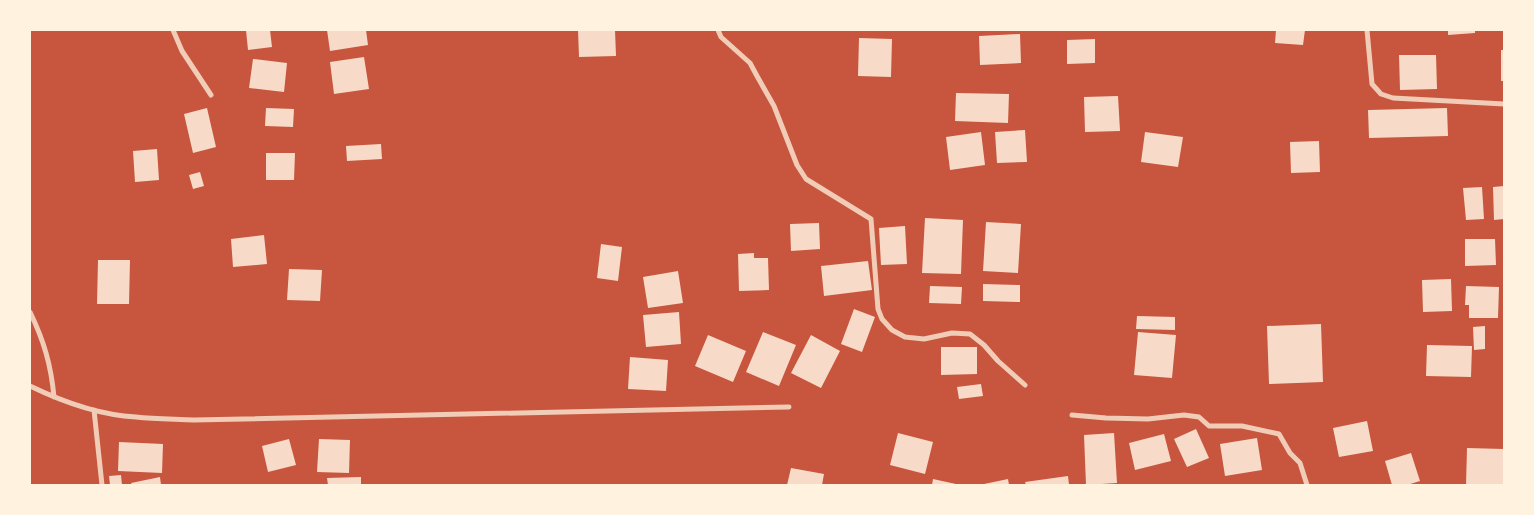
<svg xmlns="http://www.w3.org/2000/svg" width="1534" height="515" font-family="Commissioner,sans-serif">
<rect width="100%" height="100%" fill="#c8553d"/>
<path fill="#f7dbc8" d="M 246,30 L 270,30 L 272,47 L 248,50 Z
M 327,30 L 366,30 L 368,45 L 330,51 Z
M 578,30 L 615,30 L 616,56 L 579,57 Z
M 1276,30 L 1305,30 L 1303,45 L 1275,43 Z
M 1448,30 L 1475,30 L 1475,33 L 1448,35 Z
M 1020,34 L 1021,63 L 980,65 L 979,36 Z
M 859,38 L 892,39 L 891,77 L 858,76 Z
M 1095,39 L 1095,63 L 1067,64 L 1067,40 Z
M 1501,50 L 1504,50 L 1504,81 L 1501,81 Z
M 1399,55 L 1436,55 L 1437,89 L 1400,90 Z
M 364,57 L 369,89 L 334,94 L 330,62 Z
M 253,59 L 287,63 L 284,92 L 249,88 Z
M 956,93 L 1009,94 L 1008,123 L 955,121 Z
M 1118,96 L 1120,131 L 1085,132 L 1084,97 Z
M 207,108 L 216,147 L 193,153 L 184,114 Z
M 266,108 L 294,109 L 293,127 L 265,126 Z
M 1447,108 L 1448,136 L 1369,138 L 1368,110 Z
M 1025,130 L 1027,162 L 997,163 L 995,132 Z
M 981,132 L 985,165 L 950,170 L 946,137 Z
M 1145,132 L 1183,137 L 1178,167 L 1141,162 Z
M 1319,141 L 1320,172 L 1291,173 L 1290,142 Z
M 381,144 L 382,159 L 347,161 L 346,146 Z
M 157,149 L 159,180 L 135,182 L 133,151 Z
M 266,153 L 295,153 L 294,180 L 266,180 Z
M 200,172 L 204,186 L 193,189 L 189,175 Z
M 1504,186 L 1504,219 L 1494,220 L 1493,187 Z
M 1482,187 L 1484,219 L 1466,220 L 1463,188 Z
M 925,218 L 963,220 L 961,274 L 922,273 Z
M 986,222 L 1021,224 L 1018,273 L 983,271 Z
M 819,223 L 820,249 L 791,251 L 790,224 Z
M 905,226 L 907,264 L 881,265 L 879,228 Z
M 264,235 L 267,264 L 233,267 L 231,239 Z
M 1465,239 L 1495,239 L 1496,265 L 1465,266 Z
M 601,244 L 622,247 L 618,281 L 597,278 Z
M 754,253 L 754,258 L 768,258 L 769,290 L 739,291 L 738,254 Z
M 98,260 L 130,260 L 129,304 L 97,304 Z
M 868,261 L 872,290 L 824,296 L 821,266 Z
M 289,269 L 322,270 L 320,301 L 287,300 Z
M 678,271 L 683,303 L 648,308 L 643,277 Z
M 1451,279 L 1452,311 L 1423,312 L 1422,280 Z
M 983,284 L 1020,285 L 1020,302 L 983,301 Z
M 930,286 L 962,287 L 961,304 L 929,303 Z
M 1466,286 L 1499,287 L 1498,318 L 1469,318 L 1469,305 L 1465,305 Z
M 854,309 L 875,317 L 862,352 L 841,344 Z
M 679,312 L 681,344 L 646,347 L 643,315 Z
M 1137,316 L 1175,317 L 1175,330 L 1136,329 Z
M 1321,324 L 1323,382 L 1269,384 L 1267,326 Z
M 1485,326 L 1485,349 L 1474,350 L 1473,327 Z
M 763,332 L 796,345 L 779,386 L 746,372 Z
M 1138,332 L 1176,335 L 1172,378 L 1134,375 Z
M 708,335 L 746,351 L 733,382 L 695,366 Z
M 811,335 L 840,351 L 821,388 L 791,373 Z
M 1427,345 L 1472,346 L 1471,377 L 1426,376 Z
M 941,347 L 977,347 L 977,374 L 941,375 Z
M 630,357 L 668,360 L 666,391 L 628,389 Z
M 981,384 L 983,396 L 959,399 L 957,387 Z
M 1367,421 L 1373,451 L 1339,457 L 1333,428 Z
M 1196,429 L 1209,458 L 1187,467 L 1174,439 Z
M 898,433 L 933,442 L 925,474 L 890,465 Z
M 1114,433 L 1117,483 L 1086,485 L 1084,435 Z
M 1164,434 L 1171,461 L 1135,470 L 1129,443 Z
M 1257,438 L 1262,470 L 1225,476 L 1220,444 Z
M 289,439 L 296,465 L 268,472 L 262,446 Z
M 319,439 L 350,440 L 349,473 L 317,472 Z
M 119,442 L 163,444 L 162,473 L 118,471 Z
M 1467,448 L 1504,449 L 1504,485 L 1466,485 Z
M 1411,453 L 1420,481 L 1407,485 L 1392,485 L 1385,461 Z
M 791,468 L 824,474 L 822,485 L 787,485 Z
M 121,475 L 122,485 L 110,485 L 109,476 Z
M 1068,476 L 1069,485 L 1026,485 L 1025,482 Z
M 160,477 L 161,485 L 132,485 L 131,483 Z
M 361,477 L 361,485 L 328,485 L 327,478 Z
M 933,479 L 956,484 L 955,485 L 932,485 Z
M 1008,479 L 1009,485 L 985,485 L 984,484 Z"/>
<g fill="none" stroke-linecap="round" stroke-linejoin="round">
<path stroke="#f1ccb7" stroke-width="5" d="M 173,30 L 182,51 L 211,95
M 718,30 L 721,37 L 750,63 L 757,76 L 774,106 L 797,165 L 806,179 L 871,219 L 878,309 L 882,319 L 892,330 L 905,337 L 924,339 L 952,333 L 970,334 L 984,345 L 998,361 L 1025,385
M 1367,30 L 1372,84 L 1381,94 L 1393,98 L 1504,104
M 30,312 C 44,341 51,365 54,397
M 30,386 C 63,402 99,415 136,417 C 155,419 175,419 194,420 L 789,407
M 94,410 L 102,485
M 1072,415 L 1106,418 L 1148,419 L 1184,415 L 1199,417 L 1209,426 L 1242,426 L 1279,434 L 1290,453 L 1300,463 L 1307,485"/>
</g>
<rect width="1534" height="515" fill="none" stroke="#fff3e0" stroke-width="62"/>
</svg>
